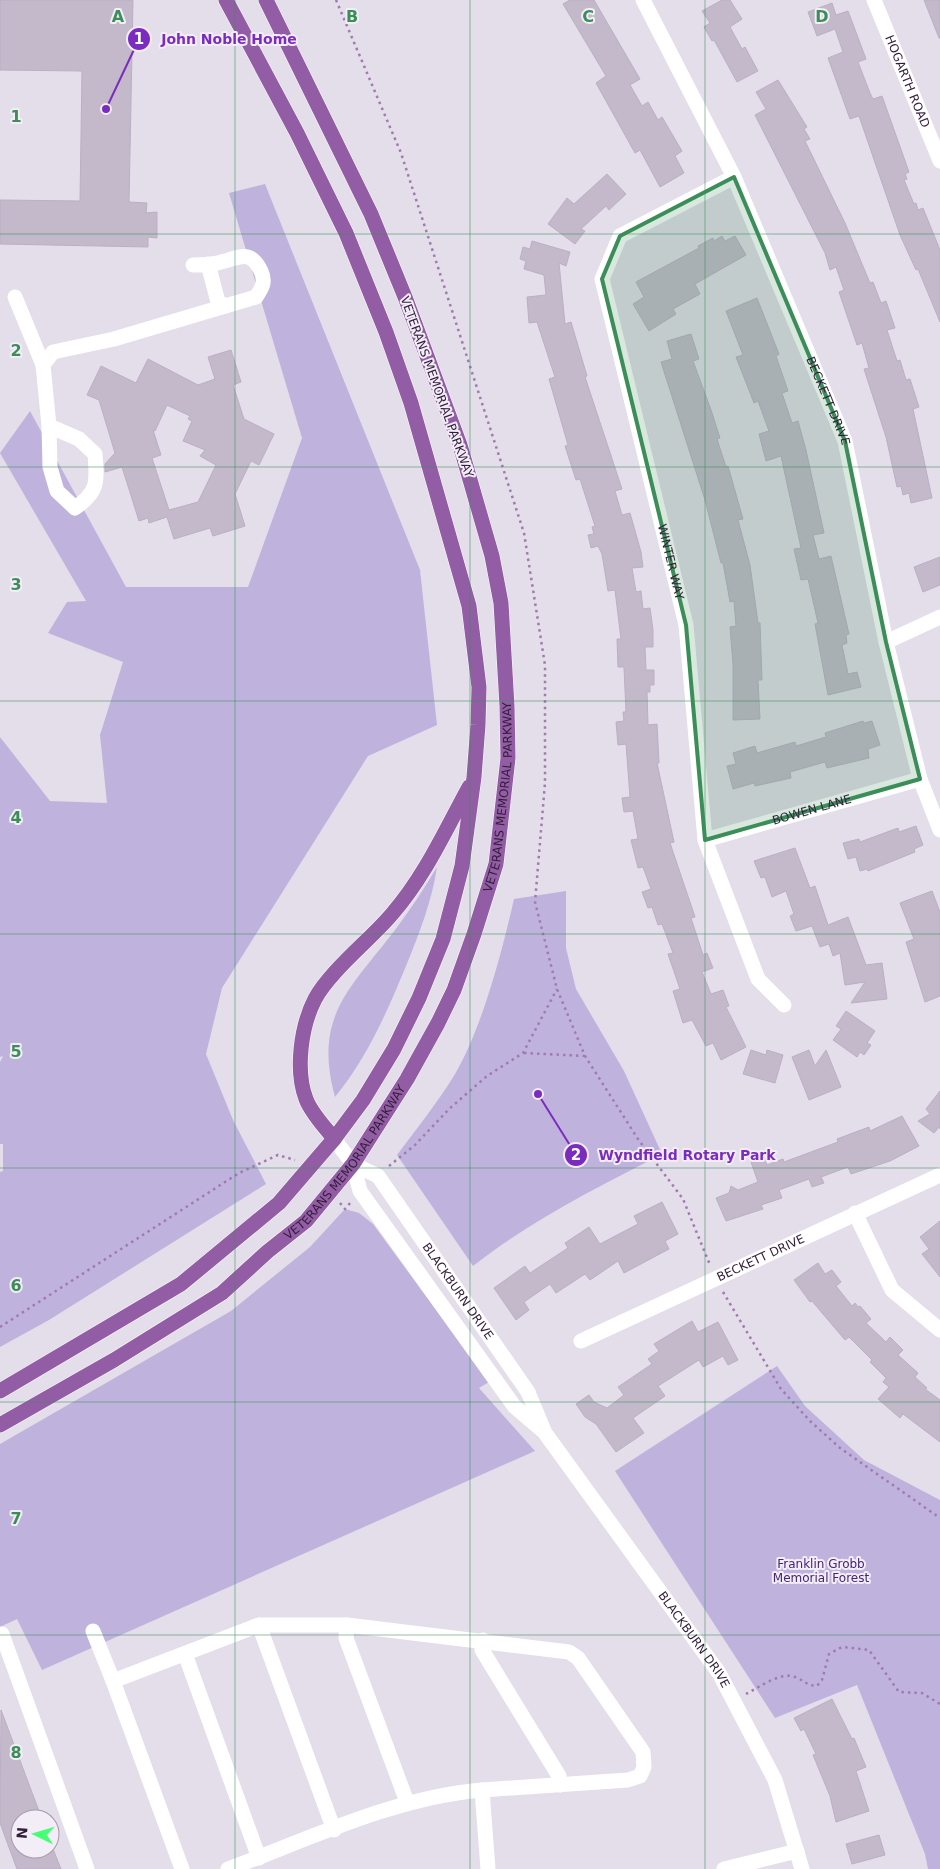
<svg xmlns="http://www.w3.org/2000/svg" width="940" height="1869" font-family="'DejaVu Sans',sans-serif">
<rect width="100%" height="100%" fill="#e4ddea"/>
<path fill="#bfb3de" d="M 265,184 L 420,570 L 437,725 L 368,756 L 222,988 L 206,1054 L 233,1120 L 266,1184 L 49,1320 L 0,1347 L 0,1172 L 3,1171 L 3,1144 L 0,1144 L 0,1062 L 3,1056 L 0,1057 L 0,737 L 50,801 L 107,803 L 100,735 L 123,662 L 48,633 L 67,602 L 86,601 L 0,453 L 30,411 L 126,587 L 248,587 L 302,438 L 229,193 Z
M 437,867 C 432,901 419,934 406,966 C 387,1012 367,1058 335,1097 C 313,1016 350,989 395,930 C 410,910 424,889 437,867 Z
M 566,891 L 566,948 L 576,989 L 624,1071 L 662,1154 C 595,1189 533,1219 473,1266 L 397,1155 C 417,1128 438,1102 455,1074 C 482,1028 502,952 514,899 Z
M 345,1209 L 359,1213 L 373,1224 L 489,1382 L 479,1388 L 535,1451 L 42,1670 L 17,1619 L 0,1627 L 0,1444 L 231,1311 L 310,1247 Z
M 777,1366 L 805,1406 L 864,1460 L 940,1500 L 940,1869 L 928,1869 L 925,1854 L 857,1685 L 775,1718 L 615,1471 Z"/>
<path fill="#c3b9cb" stroke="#bbafc4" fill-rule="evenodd" d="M 0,0 L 133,0 L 129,202 L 147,203 L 146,213 L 157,212 L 157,238 L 148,237 L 148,247 L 0,244 L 0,200 L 80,201 L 82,71 L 0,70 Z
M 570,0 L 594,0 L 640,79 L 630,85 L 642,106 L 648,102 L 658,120 L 662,117 L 682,151 L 675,156 L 684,173 L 660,187 L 640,150 L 635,153 L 596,83 L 606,76 L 563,4 Z
M 722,0 L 730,0 L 742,19 L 730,27 L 742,49 L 745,47 L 758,71 L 737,82 L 714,40 L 712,41 L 704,27 L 710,23 L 702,11 Z
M 924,0 L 940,0 L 940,38 L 939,38 Z
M 832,3 L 836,15 L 848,11 L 866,59 L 858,62 L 870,93 L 873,99 L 882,96 L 909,172 L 905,174 L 907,179 L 904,180 L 914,204 L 916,203 L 918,210 L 923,208 L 940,250 L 940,322 L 918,269 L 916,270 L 900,235 L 859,116 L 850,119 L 841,94 L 828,58 L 843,52 L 835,29 L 817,36 L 808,12 Z
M 778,80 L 807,127 L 804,129 L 810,139 L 805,141 L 845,223 L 870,283 L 873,282 L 881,303 L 886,301 L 895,328 L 887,330 L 897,361 L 900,360 L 906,380 L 910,379 L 919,407 L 913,409 L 932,498 L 911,503 L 909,493 L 903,495 L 901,486 L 897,487 L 886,437 L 864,369 L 869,368 L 862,343 L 857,345 L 839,292 L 844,290 L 836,267 L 830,270 L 825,253 L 755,115 L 766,109 L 756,92 Z
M 607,174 L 626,194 L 609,210 L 606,206 L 581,229 L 585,231 L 575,244 L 548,224 L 567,198 L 574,204 Z
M 722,236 L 725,241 L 735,236 L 746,255 L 695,284 L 700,294 L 673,309 L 676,314 L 649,331 L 633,304 L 644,297 L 636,282 L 699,248 L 698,246 L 713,238 L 714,241 Z
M 532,241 L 570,252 L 566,266 L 559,263 L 565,324 L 571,322 L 587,376 L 585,377 L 622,489 L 615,491 L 622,515 L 630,513 L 641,552 L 643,567 L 632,568 L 636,592 L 641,591 L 643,609 L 650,608 L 653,630 L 653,647 L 645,647 L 646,670 L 654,670 L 654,685 L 650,685 L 650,692 L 647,692 L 648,725 L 657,724 L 659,763 L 657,763 L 674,842 L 670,843 L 695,917 L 691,918 L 703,955 L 707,953 L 713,968 L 702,972 L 711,994 L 723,990 L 729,1006 L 726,1007 L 746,1047 L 721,1060 L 713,1043 L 706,1046 L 692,1020 L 683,1023 L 673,991 L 680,989 L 668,954 L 673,953 L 662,924 L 658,925 L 652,907 L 648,908 L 642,892 L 651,889 L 643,867 L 638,868 L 631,840 L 638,839 L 633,811 L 624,812 L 622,798 L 630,797 L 626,744 L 618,745 L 616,722 L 624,721 L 623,712 L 626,712 L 624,667 L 618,667 L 617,639 L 621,639 L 615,590 L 608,591 L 602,554 L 598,546 L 591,548 L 588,535 L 594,534 L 592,527 L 595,526 L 580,479 L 576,480 L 565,446 L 568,445 L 549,379 L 555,377 L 537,322 L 529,323 L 527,297 L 546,295 L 544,275 L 524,269 L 526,261 L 520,259 L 523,247 L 530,249 Z
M 757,298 L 779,354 L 776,356 L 788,391 L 782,393 L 792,423 L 798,421 L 806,450 L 824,533 L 813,535 L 819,559 L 831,556 L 849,634 L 846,635 L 847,643 L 842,645 L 848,674 L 857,672 L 861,687 L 828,695 L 815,624 L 818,623 L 808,579 L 801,580 L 794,549 L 801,548 L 781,456 L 766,461 L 759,434 L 769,431 L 758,401 L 754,403 L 736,357 L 743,355 L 726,311 Z
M 691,334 L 699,359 L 693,361 L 711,410 L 720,438 L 717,439 L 726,467 L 728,466 L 743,519 L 738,520 L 750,565 L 758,623 L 760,623 L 762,680 L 758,680 L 760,719 L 733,720 L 733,664 L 730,627 L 736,626 L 734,601 L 730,602 L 723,563 L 721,563 L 705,500 L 661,362 L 672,359 L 667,341 Z
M 231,350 L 241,382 L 233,385 L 244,419 L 274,434 L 259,465 L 251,461 L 235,494 L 245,526 L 213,536 L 210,528 L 174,539 L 167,517 L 149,523 L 148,518 L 139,521 L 122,467 L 105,472 L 105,464 L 115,453 L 99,400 L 87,395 L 101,366 L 136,383 L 148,359 L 198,385 L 215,379 L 208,357 ZM 167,405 L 190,416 L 188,419 L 192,421 L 183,441 L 205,450 L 200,456 L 216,465 L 198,502 L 169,510 L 152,458 L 161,455 L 153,430 L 155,431 Z
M 940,557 L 940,585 L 923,592 L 914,567 Z
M 863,721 L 864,723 L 872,721 L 880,745 L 868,749 L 869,758 L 827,768 L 825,762 L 790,772 L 791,778 L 755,786 L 754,783 L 733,789 L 727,766 L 736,764 L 733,753 L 755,746 L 757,753 L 795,742 L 796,746 L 826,737 L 825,733 Z
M 916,826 L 923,845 L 914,849 L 915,852 L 868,871 L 867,869 L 860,871 L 856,857 L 848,859 L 843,843 L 859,839 L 860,842 L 898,828 L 899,832 Z
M 795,848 L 810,888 L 815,886 L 828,925 L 848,917 L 866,965 L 882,963 L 887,999 L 851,1003 L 865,982 L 845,985 L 840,953 L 833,956 L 829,944 L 820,947 L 812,926 L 796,931 L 790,916 L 794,914 L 786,891 L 772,897 L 765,877 L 761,878 L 754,861 Z
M 932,891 L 940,912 L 940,996 L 925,1002 L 906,942 L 914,939 L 900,903 Z
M 846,1011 L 875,1031 L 867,1043 L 871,1045 L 864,1055 L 860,1052 L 857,1057 L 833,1040 L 841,1029 L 836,1026 Z
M 751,1050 L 766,1055 L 767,1050 L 783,1055 L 775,1083 L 743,1074 Z
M 809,1050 L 815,1066 L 826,1050 L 841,1087 L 809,1100 L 792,1057 Z
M 940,1091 L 940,1129 L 939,1127 L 934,1133 L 918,1121 L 930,1114 L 926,1109 Z
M 902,1116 L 919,1146 L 890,1161 L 851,1174 L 848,1167 L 821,1177 L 824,1183 L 812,1187 L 809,1179 L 779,1190 L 782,1198 L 761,1205 L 763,1209 L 726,1221 L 716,1198 L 729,1193 L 731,1186 L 738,1190 L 758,1182 L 751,1162 L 764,1157 L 767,1165 L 783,1159 L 784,1162 L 838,1142 L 837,1139 L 869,1127 L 870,1131 Z
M 662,1202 L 678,1234 L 665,1241 L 669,1249 L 624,1273 L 618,1261 L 590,1280 L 585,1274 L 556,1293 L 550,1284 L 524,1302 L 529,1310 L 516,1320 L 494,1288 L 525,1266 L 530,1273 L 568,1248 L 565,1243 L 589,1227 L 600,1244 L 638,1224 L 634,1216 Z
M 940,1221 L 940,1277 L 922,1254 L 929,1249 L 920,1237 Z
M 818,1263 L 825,1274 L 832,1270 L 841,1282 L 836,1286 L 852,1306 L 855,1303 L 858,1307 L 860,1306 L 871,1319 L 866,1323 L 886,1342 L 890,1337 L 903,1350 L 898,1355 L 918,1373 L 915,1377 L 927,1388 L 925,1389 L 940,1400 L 940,1442 L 903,1414 L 900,1418 L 878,1399 L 889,1387 L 883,1382 L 886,1378 L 870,1362 L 872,1360 L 849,1337 L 845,1340 L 812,1301 L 810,1302 L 794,1280 Z
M 692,1321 L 698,1332 L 718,1322 L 738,1360 L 728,1365 L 723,1356 L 703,1367 L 699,1360 L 658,1386 L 665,1396 L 633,1418 L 644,1433 L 616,1452 L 596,1424 L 585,1417 L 576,1404 L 589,1395 L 594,1402 L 607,1408 L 624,1395 L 618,1387 L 652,1364 L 648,1359 L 659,1351 L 654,1344 Z
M 832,1699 L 852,1739 L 854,1738 L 866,1767 L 856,1771 L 869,1811 L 836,1822 L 830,1796 L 813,1755 L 816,1754 L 804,1729 L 801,1731 L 794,1718 Z
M 1,1710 L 42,1819 L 20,1819 L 20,1849 L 53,1849 L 61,1869 L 17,1869 L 0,1823 Z
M 879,1835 L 885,1855 L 852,1864 L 846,1844 Z"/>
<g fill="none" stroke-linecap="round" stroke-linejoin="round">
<defs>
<g id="major">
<path d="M 334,1139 C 325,1127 311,1113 306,1099 C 295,1070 301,1026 315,999 C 330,971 371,939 392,914 C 425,876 445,831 469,787"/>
<path d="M 0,1391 L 181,1284 L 279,1203 L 334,1139 L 363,1100 L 394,1049 L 419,998 L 443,939 L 462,866 L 474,777 L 478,725 L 479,687 L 469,606 L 411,403 L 386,332 L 346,233 L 297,133 L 226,0"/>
<path id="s7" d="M 0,1425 L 114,1360 L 222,1293 L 267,1252 L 306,1221 L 353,1164 L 407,1079 L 438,1023 L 454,990 L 474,934 L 496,864 L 508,758 L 507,706 L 501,603 L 492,556 L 460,445 L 405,297 L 371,214 L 266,0"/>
</g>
</defs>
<use href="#major" stroke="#fff" stroke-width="16"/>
<path stroke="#a07ab1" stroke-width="2.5" stroke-dasharray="2.5 4" stroke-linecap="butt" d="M 336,0 L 401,153 L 524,533 L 545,665 L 545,783 L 535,902 L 557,989 L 585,1056 L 638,1139 L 683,1199 L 710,1265
M 524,1053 L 585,1056
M 389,1166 L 415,1145 L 449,1109 L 487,1076 L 523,1053 L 557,989
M 340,1203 L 345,1209 L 351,1202
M 723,1292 L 781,1389 L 810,1421 L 840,1448 L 940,1518
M 0,1327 L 239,1173 L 278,1155 L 295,1160
M 746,1694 C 758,1688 781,1671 795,1677 C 803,1680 808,1686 817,1686 L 822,1680 L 829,1654 L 842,1647 L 869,1650 L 899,1692 L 922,1693 L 940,1704"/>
<g stroke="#fff" stroke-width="15">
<path id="s1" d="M 643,0 L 734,177 L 845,441 L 886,642 L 920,779 L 940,830"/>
<path id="s2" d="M 874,0 L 940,161"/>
<path id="s3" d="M 734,177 L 620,236 L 602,279 L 686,625 L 705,840 L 758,979 L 784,1005"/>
<path d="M 208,264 L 218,302 L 226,306"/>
<path d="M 15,297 L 43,365"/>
<path d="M 49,426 L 79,439 L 95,454 C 97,482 99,491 75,508 L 57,491 L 50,467 L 49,426 L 43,365 L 53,352 L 114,339 L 256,297 C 262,288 266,282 261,271 C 249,247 238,259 217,263 C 210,265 201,265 193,265"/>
<path d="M 886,642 L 940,617"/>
<path id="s4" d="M 705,840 L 920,779"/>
<path d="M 334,1139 L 353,1164 L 360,1191 L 514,1406 L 542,1430"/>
<path id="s5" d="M 353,1164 L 378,1176 L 528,1392 L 545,1433 L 719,1673 L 775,1780 L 802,1869"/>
<path d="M 855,1213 L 892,1290 L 940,1330"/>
<path id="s6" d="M 581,1341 L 940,1175"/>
<path d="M 259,1625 L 334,1830"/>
<path d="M 347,1625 L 346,1638 L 407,1802"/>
<path d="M 93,1631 L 113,1681 L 259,1625 L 347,1625 L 569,1652 L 578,1658 L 643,1752 L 644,1767 L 640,1776 L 628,1780 L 482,1790 L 488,1869"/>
<path d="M 2,1634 L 87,1869"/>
<path d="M 483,1640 L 482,1650 L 559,1776 L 560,1785"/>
<path d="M 185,1654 L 259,1858"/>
<path d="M 113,1681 L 182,1869"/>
<path d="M 228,1869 C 309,1839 396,1797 482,1790"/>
<path d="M 724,1869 L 797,1851"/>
</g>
<use href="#major" stroke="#925da4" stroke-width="15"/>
</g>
<path fill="#3c8e58" fill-opacity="0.2" stroke="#3c8e58" stroke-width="4" stroke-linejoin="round" d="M 734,177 L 845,441 L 886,642 L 920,779 L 705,840 L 686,625 L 602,279 L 620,236 Z"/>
<path fill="none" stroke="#3c8e58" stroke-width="1" stroke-opacity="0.55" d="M 235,0 L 235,1869M 470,0 L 470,1869M 705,0 L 705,1869M 0,234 L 940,234M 0,467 L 940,467M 0,701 L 940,701M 0,934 L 940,934M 0,1168 L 940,1168M 0,1402 L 940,1402M 0,1635 L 940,1635"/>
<g text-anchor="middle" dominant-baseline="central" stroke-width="4" stroke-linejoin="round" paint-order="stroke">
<g font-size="12" fill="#331d3b" stroke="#f2edf7">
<text stroke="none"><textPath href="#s2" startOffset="88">HOGARTH ROAD</textPath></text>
<text transform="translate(437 387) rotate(70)">VETERANS MEMORIAL PARKWAY</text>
<text stroke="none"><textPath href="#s1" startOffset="442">BECKETT DRIVE</textPath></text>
<text stroke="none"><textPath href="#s3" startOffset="466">WINTER WAY</textPath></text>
<text stroke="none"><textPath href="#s7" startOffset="844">VETERANS MEMORIAL PARKWAY</textPath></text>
<text stroke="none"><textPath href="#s4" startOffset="111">BOWEN LANE</textPath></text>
<text stroke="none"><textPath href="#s7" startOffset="439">VETERANS MEMORIAL PARKWAY</textPath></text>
<text stroke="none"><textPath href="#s6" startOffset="198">BECKETT DRIVE</textPath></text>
<text stroke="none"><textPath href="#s5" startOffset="168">BLACKBURN DRIVE</textPath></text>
<text stroke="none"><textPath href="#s5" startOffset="590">BLACKBURN DRIVE</textPath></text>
</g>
<g font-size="12" fill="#442475" stroke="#f2edf7">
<text x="821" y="1564">Franklin Grobb<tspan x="821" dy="14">Memorial Forest</tspan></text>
</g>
</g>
<g font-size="16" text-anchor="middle" font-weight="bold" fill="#3c8e58" stroke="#f2edf7" stroke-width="4" stroke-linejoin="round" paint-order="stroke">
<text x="118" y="22">A</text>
<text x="352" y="22">B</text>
<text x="588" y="22">C</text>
<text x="822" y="22">D</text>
<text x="16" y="122">1</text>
<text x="16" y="356">2</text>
<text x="16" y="590">3</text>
<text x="16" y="823">4</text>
<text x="16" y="1057">5</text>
<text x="16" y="1291">6</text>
<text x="16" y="1524">7</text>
<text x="16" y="1758">8</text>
</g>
<path fill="none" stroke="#7b2cbf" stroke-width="2" d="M106 109L139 39M538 1094L576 1155"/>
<g fill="#7b2cbf" stroke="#f2edf7" stroke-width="2">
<circle cx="106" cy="109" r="5"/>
<circle cx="538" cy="1094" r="5"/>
<circle cx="139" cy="39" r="12"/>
<circle cx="576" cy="1155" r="12"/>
</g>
<g font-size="15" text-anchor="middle" font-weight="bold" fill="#fff">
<text x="139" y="44">1</text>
<text x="576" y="1160">2</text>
</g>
<g font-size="14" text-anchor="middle" font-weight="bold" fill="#7b2cbf" stroke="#f2edf7" stroke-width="4" stroke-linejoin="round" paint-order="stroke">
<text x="229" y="44">John Noble Home</text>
<text x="687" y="1160">Wyndfield Rotary Park</text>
</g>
<g transform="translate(35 1834) rotate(275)"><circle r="24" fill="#f2edf7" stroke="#a69aac"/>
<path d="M0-4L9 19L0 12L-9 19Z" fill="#46ff74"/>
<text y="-8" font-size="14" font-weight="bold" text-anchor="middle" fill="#331d3b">N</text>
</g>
</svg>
